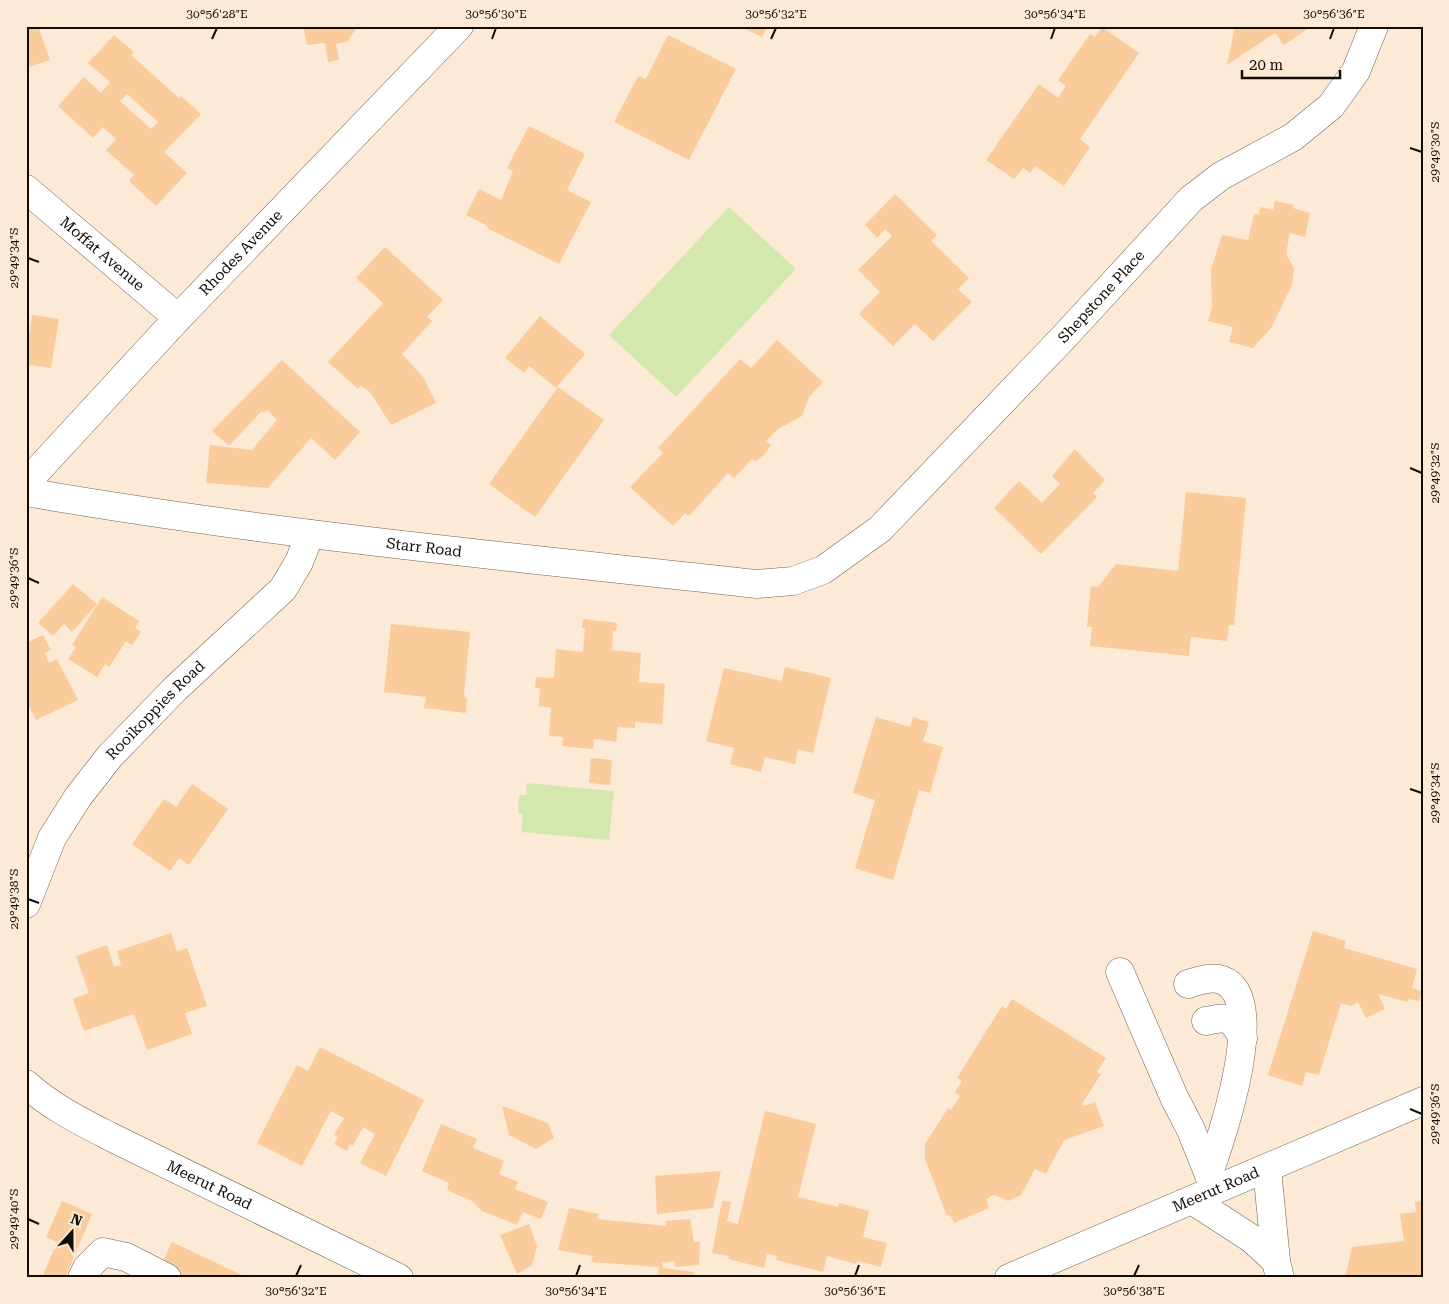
<svg xmlns="http://www.w3.org/2000/svg" width="1449" height="1304" font-family="'Roboto Serif',serif">
<rect width="100%" height="100%" fill="#fce9d6"/>
<path fill="#d4e8ae" d="M 729,207 L 796,269 L 676,397 L 609,335 Z
M 527,783 L 614,791 L 609,840 L 521,832 L 523,814 L 518,813 L 519,795 L 526,795 Z"/>
<path fill="#facb9b" fill-rule="evenodd" d="M 26,26 L 38,26 L 50,60 L 26,68 Z
M 303,26 L 358,26 L 347,42 L 336,44 L 339,60 L 328,62 L 325,43 L 307,45 Z
M 739,26 L 767,26 L 762,37 Z
M 1235,26 L 1307,26 L 1306,30 L 1284,45 L 1275,33 L 1227,65 Z
M 1102,27 L 1139,53 L 1080,139 L 1090,147 L 1064,186 L 1035,166 L 1030,173 L 1023,168 L 1014,179 L 986,160 L 1039,84 L 1058,98 L 1066,86 L 1058,80 L 1090,34 L 1095,37 Z
M 114,35 L 134,52 L 131,55 L 179,98 L 181,96 L 201,114 L 164,152 L 187,173 L 156,206 L 129,181 L 134,175 L 106,150 L 116,139 L 103,127 L 93,138 L 58,106 L 84,77 L 101,93 L 110,82 L 88,63 ZM 127,94 L 158,122 L 151,129 L 120,101 Z
M 668,35 L 736,69 L 689,160 L 614,122 L 638,76 L 646,79 Z
M 529,126 L 585,154 L 567,190 L 591,202 L 559,264 L 487,228 L 488,226 L 466,215 L 479,189 L 501,200 L 513,171 L 507,168 Z
M 895,194 L 937,235 L 931,241 L 969,278 L 958,289 L 972,302 L 933,341 L 915,324 L 893,346 L 859,314 L 880,292 L 858,270 L 892,236 L 885,229 L 877,238 L 865,225 Z
M 1275,201 L 1294,205 L 1293,208 L 1310,213 L 1305,237 L 1290,233 L 1286,254 L 1294,268 L 1292,285 L 1271,328 L 1253,348 L 1229,342 L 1233,327 L 1208,321 L 1212,308 L 1211,269 L 1222,235 L 1248,240 L 1254,214 L 1259,214 L 1260,207 L 1273,210 Z
M 385,247 L 443,300 L 427,317 L 432,321 L 402,354 L 423,377 L 436,403 L 391,425 L 370,392 L 361,386 L 358,389 L 328,362 L 383,303 L 356,278 Z
M 32,315 L 59,319 L 51,368 L 26,364 L 26,331 L 30,331 Z
M 540,316 L 585,354 L 556,388 L 529,366 L 524,373 L 505,358 Z
M 777,340 L 823,382 L 809,397 L 802,416 L 778,429 L 766,441 L 771,445 L 765,454 L 755,462 L 752,459 L 734,478 L 728,473 L 689,516 L 685,513 L 673,526 L 630,487 L 663,453 L 658,448 L 740,359 L 751,368 Z
M 282,360 L 360,432 L 335,460 L 311,438 L 268,488 L 206,483 L 210,445 L 252,450 L 277,420 L 267,410 L 264,413 L 262,411 L 229,446 L 212,431 Z
M 558,387 L 604,420 L 535,517 L 489,484 Z
M 1075,449 L 1105,480 L 1093,493 L 1097,497 L 1041,554 L 994,508 L 1019,481 L 1042,503 L 1060,484 L 1052,476 Z
M 1186,492 L 1246,498 L 1234,625 L 1229,625 L 1227,641 L 1191,637 L 1189,656 L 1090,646 L 1092,627 L 1087,627 L 1091,586 L 1098,587 L 1116,564 L 1178,571 Z
M 73,584 L 97,604 L 72,632 L 64,624 L 53,636 L 38,623 Z
M 102,597 L 139,621 L 135,628 L 141,632 L 132,645 L 126,641 L 109,667 L 105,664 L 97,677 L 68,659 L 76,647 L 72,645 Z
M 583,619 L 617,623 L 616,631 L 613,631 L 612,650 L 641,653 L 639,682 L 665,684 L 662,724 L 635,722 L 635,728 L 618,727 L 616,742 L 594,739 L 593,749 L 562,746 L 563,737 L 549,736 L 551,708 L 539,706 L 540,688 L 535,688 L 536,677 L 554,678 L 556,649 L 583,652 L 585,628 L 582,628 Z
M 391,624 L 470,632 L 464,695 L 467,699 L 466,713 L 424,708 L 426,697 L 384,692 Z
M 43,635 L 51,650 L 45,653 L 49,663 L 57,659 L 78,700 L 36,720 L 26,700 L 26,643 Z
M 785,667 L 831,678 L 813,753 L 798,749 L 795,764 L 765,757 L 761,772 L 730,764 L 734,748 L 706,741 L 724,668 L 782,681 Z
M 876,717 L 910,727 L 913,717 L 929,722 L 923,741 L 943,747 L 930,793 L 919,790 L 893,880 L 855,868 L 875,800 L 853,793 Z
M 591,758 L 612,760 L 610,785 L 589,783 Z
M 192,784 L 228,809 L 189,865 L 179,858 L 170,871 L 132,844 L 164,799 L 176,807 Z
M 1313,931 L 1346,941 L 1344,948 L 1417,969 L 1412,988 L 1422,991 L 1419,1001 L 1409,999 L 1408,1002 L 1378,994 L 1385,1009 L 1366,1018 L 1358,1002 L 1351,1006 L 1341,1003 L 1319,1075 L 1306,1072 L 1302,1086 L 1268,1075 Z
M 171,933 L 177,951 L 187,948 L 207,1006 L 185,1013 L 192,1034 L 147,1050 L 134,1014 L 84,1031 L 73,999 L 89,993 L 76,956 L 107,945 L 114,967 L 121,965 L 117,951 Z
M 1012,999 L 1106,1058 L 1097,1072 L 1101,1074 L 1082,1104 L 1085,1106 L 1095,1102 L 1104,1126 L 1064,1140 L 1046,1174 L 1035,1169 L 1021,1195 L 1008,1201 L 994,1195 L 986,1199 L 989,1208 L 954,1223 L 950,1215 L 947,1216 L 925,1159 L 925,1144 L 948,1108 L 951,1110 L 960,1096 L 955,1092 L 962,1081 L 957,1078 L 1002,1006 L 1006,1009 Z
M 320,1047 L 424,1100 L 386,1176 L 360,1163 L 375,1134 L 363,1127 L 353,1146 L 350,1144 L 347,1151 L 334,1144 L 338,1137 L 334,1135 L 344,1118 L 331,1111 L 302,1166 L 257,1143 L 297,1065 L 308,1071 Z
M 502,1106 L 548,1123 L 554,1138 L 536,1149 L 509,1135 Z
M 765,1111 L 816,1124 L 798,1197 L 838,1207 L 839,1203 L 869,1211 L 863,1237 L 887,1243 L 881,1267 L 857,1261 L 856,1264 L 827,1256 L 823,1272 L 776,1260 L 777,1256 L 767,1254 L 764,1268 L 728,1259 L 729,1256 L 712,1253 L 722,1201 L 731,1202 L 727,1221 L 738,1224 Z
M 441,1124 L 477,1139 L 473,1148 L 504,1161 L 499,1174 L 518,1182 L 515,1189 L 548,1202 L 541,1219 L 523,1212 L 517,1225 L 482,1211 L 472,1201 L 447,1190 L 449,1183 L 422,1171 Z
M 721,1171 L 713,1208 L 657,1214 L 655,1176 Z
M 62,1201 L 92,1214 L 65,1278 L 42,1278 L 57,1242 L 46,1237 Z
M 1423,1201 L 1423,1278 L 1345,1278 L 1352,1247 L 1404,1241 L 1400,1214 L 1416,1212 L 1415,1202 Z
M 569,1208 L 599,1214 L 597,1219 L 666,1226 L 666,1221 L 690,1219 L 694,1242 L 700,1242 L 699,1265 L 675,1267 L 675,1261 L 662,1263 L 663,1268 L 694,1272 L 693,1278 L 658,1278 L 659,1267 L 591,1262 L 593,1256 L 558,1250 Z
M 529,1224 L 537,1246 L 532,1265 L 517,1274 L 500,1235 Z
M 172,1242 L 248,1278 L 155,1278 Z"/>
<g fill="none" stroke-linecap="round" stroke-linejoin="round">
<defs>
<g id="minor">
<path id="s1" d="M 26,189 L 178,318"/>
<path id="s2" d="M 26,483 L 178,318 L 459,26"/>
<path id="s3" d="M 26,492 C 268,534 513,557 757,584 L 793,581 L 823,570 L 880,529 L 1064,337 L 1191,199 L 1221,176 L 1293,137 L 1331,106 L 1356,71 L 1374,26"/>
<path id="s4" d="M 26,904 L 52,838 L 78,797 L 110,756 L 176,688 L 283,589 L 299,562 L 310,534"/>
<path d="M 1120,972 L 1174,1097 L 1191,1130 L 1211,1180"/>
<path d="M 1188,984 C 1198,981 1211,976 1222,980 C 1270,997 1221,1139 1209,1173"/>
<path d="M 1206,1021 C 1228,1016 1231,1017 1243,1038"/>
<path id="s5" d="M 26,1084 C 50,1106 80,1121 109,1136 L 399,1278"/>
<path d="M 1267,1169 L 1276,1261 L 1280,1278"/>
<path d="M 1192,1200 L 1252,1239 L 1276,1261"/>
<path d="M 82,1278 L 87,1268 L 103,1252 L 126,1257 L 167,1278"/>
<path id="s6" d="M 1009,1278 L 1423,1101"/>
</g>
</defs>
<use href="#minor" stroke="#736353" stroke-width="29"/>
<use href="#minor" stroke="#fff" stroke-width="28"/>
</g>
<path fill="none" stroke="#120c06" stroke-width="2" d="M 212,39 L 217,28M 492,39 L 496,28M 771,39 L 776,28M 1051,39 L 1055,28M 1330,39 L 1334,28M 1410,148 L 1422,152M 28,258 L 39,262M 1410,468 L 1422,473M 28,578 L 39,583M 1410,789 L 1422,793M 28,899 L 39,903M 1410,1109 L 1422,1114M 28,1219 L 39,1224M 296,1276 L 301,1265M 576,1276 L 580,1265M 855,1276 L 859,1265M 1134,1276 L 1139,1265"/>
<g text-anchor="middle" dominant-baseline="central" stroke-width="4.5" stroke-linejoin="round" paint-order="stroke">
<g font-size="15" fill="#120c06" stroke="#fce9d6">
<text stroke="none"><textPath href="#s1" startOffset="100">Moffat Avenue</textPath></text>
<text stroke="none"><textPath href="#s2" startOffset="315">Rhodes Avenue</textPath></text>
<text stroke="none"><textPath href="#s3" startOffset="1196">Shepstone Place</textPath></text>
<text stroke="none"><textPath href="#s3" startOffset="402">Starr Road</textPath></text>
<text stroke="none"><textPath href="#s4" startOffset="236">Rooikoppies Road</textPath></text>
<text stroke="none"><textPath href="#s5" startOffset="210">Meerut Road</textPath></text>
<text stroke="none"><textPath href="#s6" startOffset="225">Meerut Road</textPath></text>
</g>
</g>
<rect width="1449" height="1304" fill="none" stroke="#fce9d6" stroke-width="55"/>
<g transform="translate(72 1232) rotate(21)" stroke="#fce9d6" stroke-width="4" paint-order="stroke">
<path d="M0-4L9 19L0 12L-9 19Z" fill="#120c06"/>
<text y="-8" font-size="14" font-weight="bold" text-anchor="middle" fill="#120c06">N</text>
</g>
<path d="M1242 70v8h98v-8" fill="none" stroke="#120c06" stroke-width="2.5"/>
<text x="1249" y="70" font-size="15" fill="#120c06" stroke="#fce9d6" stroke-width="4" paint-order="stroke">20 m</text>
<rect x="28" y="28" width="1394" height="1248" fill="none" stroke="#120c06" stroke-width="2"/>
<g font-size="12" text-anchor="middle" fill="#120c06">
<text x="217" y="18">30°56'28"E</text>
<text x="496" y="18">30°56'30"E</text>
<text x="776" y="18">30°56'32"E</text>
<text x="1055" y="18">30°56'34"E</text>
<text x="1334" y="18">30°56'36"E</text>
<text transform="translate(1435 152) rotate(-90)" y="4">29°49'30"S</text>
<text transform="translate(14 258) rotate(-90)" y="4">29°49'34"S</text>
<text transform="translate(1435 473) rotate(-90)" y="4">29°49'32"S</text>
<text transform="translate(14 578) rotate(-90)" y="4">29°49'36"S</text>
<text transform="translate(1435 793) rotate(-90)" y="4">29°49'34"S</text>
<text transform="translate(14 899) rotate(-90)" y="4">29°49'38"S</text>
<text transform="translate(1435 1114) rotate(-90)" y="4">29°49'36"S</text>
<text transform="translate(14 1219) rotate(-90)" y="4">29°49'40"S</text>
<text x="296" y="1295">30°56'32"E</text>
<text x="576" y="1295">30°56'34"E</text>
<text x="855" y="1295">30°56'36"E</text>
<text x="1134" y="1295">30°56'38"E</text>
</g>
</svg>
